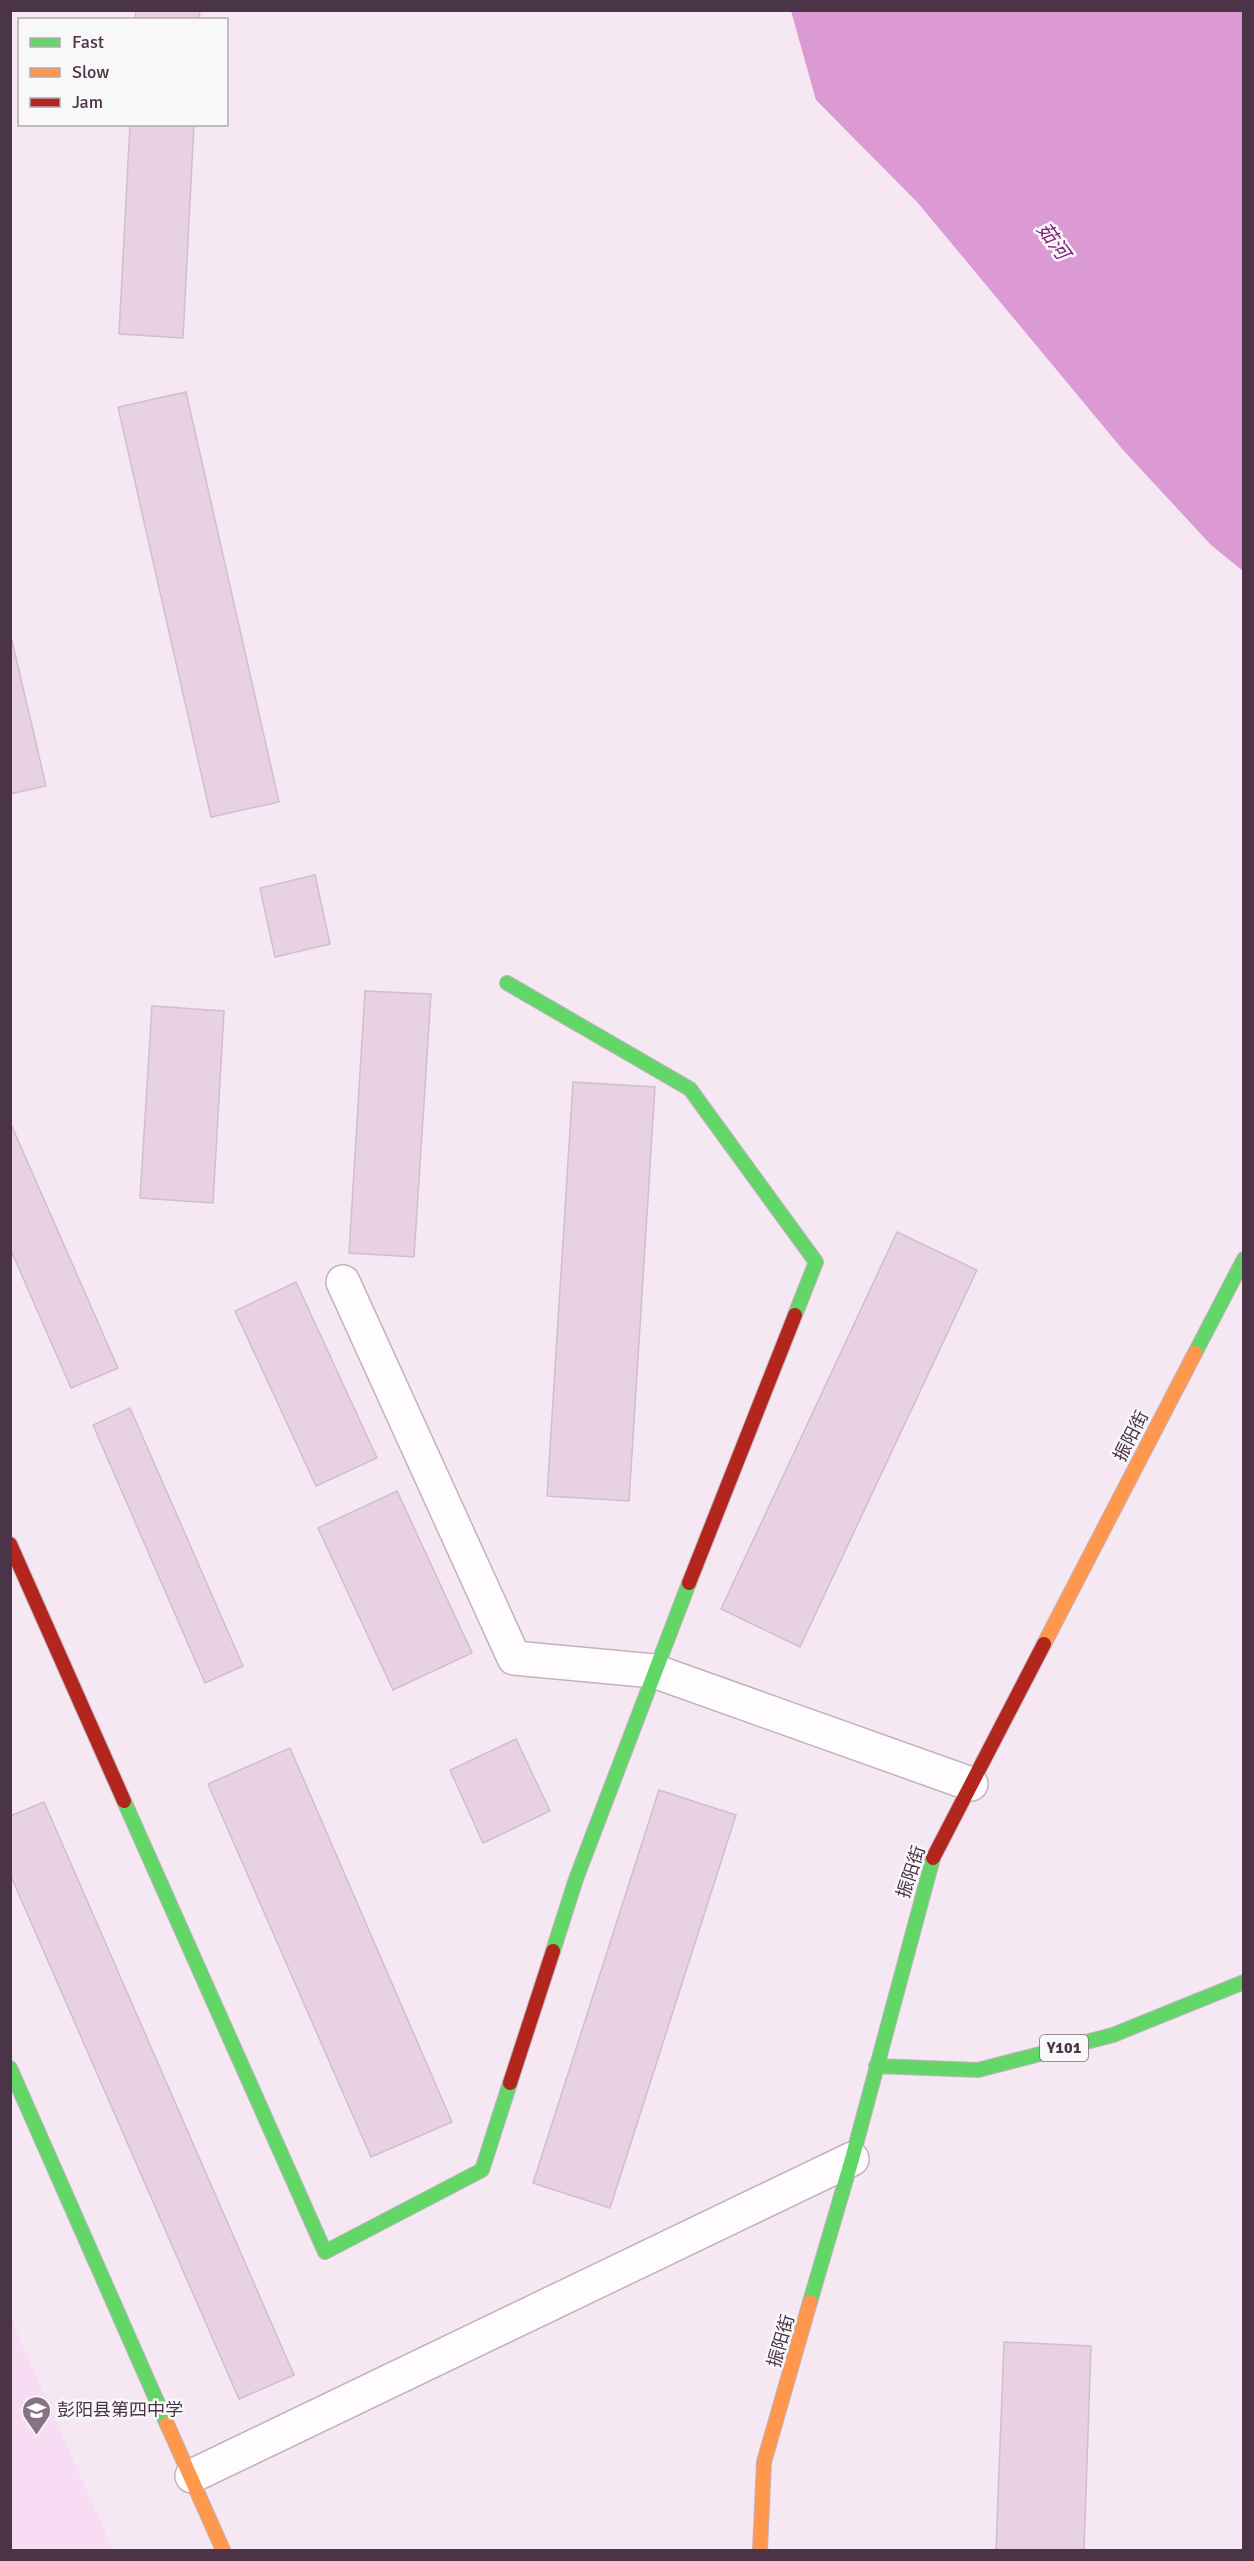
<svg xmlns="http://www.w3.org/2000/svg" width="1254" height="2561" font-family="Signika,'Noto Sans SC',sans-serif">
<rect width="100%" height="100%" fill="#f5e8f3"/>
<path fill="#f8dcf4" d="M 10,2319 L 11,2319 L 113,2550 L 11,2550 Z"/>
<path fill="#db9ad4" d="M 791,11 L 1243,11 L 1243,571 L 1211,545 L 1123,450 L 918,203 L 816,100 Z"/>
<path fill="#e8d0e5" stroke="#cfbfcd" stroke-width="1.5" d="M 136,10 L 200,10 L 199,20 L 135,20 Z
M 130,124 L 194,124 L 183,338 L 119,334 Z
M 186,392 L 279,802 L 211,817 L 118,407 Z
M 10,632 L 46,786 L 10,794 Z
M 315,875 L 330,944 L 275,957 L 260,888 Z
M 365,991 L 431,994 L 414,1257 L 349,1253 Z
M 152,1006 L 224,1011 L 213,1203 L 140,1198 Z
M 573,1082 L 655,1087 L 629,1501 L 547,1496 Z
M 10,1122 L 118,1368 L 71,1388 L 10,1248 Z
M 897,1232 L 977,1270 L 800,1647 L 721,1609 Z
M 296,1282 L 377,1458 L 316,1486 L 235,1311 Z
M 130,1408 L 243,1666 L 205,1683 L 93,1425 Z
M 397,1491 L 472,1653 L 393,1690 L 318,1528 Z
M 516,1739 L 550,1811 L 483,1843 L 450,1770 Z
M 290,1748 L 452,2122 L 371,2157 L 208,1784 Z
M 659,1790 L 736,1815 L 610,2208 L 533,2183 Z
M 44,1802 L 294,2375 L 239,2399 L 10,1874 L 10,1816 Z
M 1004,2342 L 1091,2346 L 1084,2550 L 996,2550 Z"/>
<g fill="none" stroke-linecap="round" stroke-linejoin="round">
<defs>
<path id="street" d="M 343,1282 L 514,1658 L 654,1671 L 971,1784
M 192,2476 L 852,2159"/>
<path id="fast" d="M 507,983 L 690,1089 L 816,1262 L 795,1315
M 1195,1353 L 1244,1259
M 124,1801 L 325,2252 L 482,2170 L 510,2083
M 553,1951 L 576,1879 L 689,1583
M 876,2066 L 978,2070 L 1113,2035 L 1244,1982
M 10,2068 L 167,2424
M 810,2302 L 852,2159 L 933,1858"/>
<path id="slow" d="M 1044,1644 L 1195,1353
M 167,2424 L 223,2550
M 760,2550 L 764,2462 L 810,2302"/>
<path id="jam" d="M 10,1544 L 124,1801
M 689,1583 L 795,1315
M 933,1858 L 1044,1644
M 510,2083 L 553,1951"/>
</defs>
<use href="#street" stroke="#c2b2c0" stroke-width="36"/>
<use href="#fast" stroke="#c2b2c0" stroke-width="16"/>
<use href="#slow" stroke="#c2b2c0" stroke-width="16"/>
<use href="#jam" stroke="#c2b2c0" stroke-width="16"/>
<use href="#street" stroke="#fefcfd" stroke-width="33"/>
<use href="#fast" stroke="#63d668" stroke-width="14"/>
<use href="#slow" stroke="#ff974d" stroke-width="14"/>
<use href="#jam" stroke="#b3261e" stroke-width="14"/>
</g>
<defs>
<symbol id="school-pin" viewBox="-11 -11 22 30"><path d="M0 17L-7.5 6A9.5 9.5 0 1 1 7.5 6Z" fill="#867284" stroke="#f8f8f8"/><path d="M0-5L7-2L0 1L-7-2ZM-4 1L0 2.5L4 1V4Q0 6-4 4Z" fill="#fff"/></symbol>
</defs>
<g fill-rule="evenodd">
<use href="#school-pin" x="20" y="2394" width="33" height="45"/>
</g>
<g text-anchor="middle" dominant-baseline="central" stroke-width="5" stroke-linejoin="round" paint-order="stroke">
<rect fill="#f8f8f8" stroke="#7f6e7d" stroke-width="1.5" x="1040" y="2035" width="48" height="26" rx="4.5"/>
<g font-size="16" font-weight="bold" fill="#4b3348">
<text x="1064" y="2048">Y101</text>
</g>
<g font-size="18" fill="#4b3348" stroke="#f8f8f8">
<text transform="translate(1131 1436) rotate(-63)">振阳街</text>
<text transform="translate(911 1872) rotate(-72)">振阳街</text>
<text transform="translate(781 2341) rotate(-74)">振阳街</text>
</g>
<g font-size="18" fill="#4b3348" stroke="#f8f8f8" text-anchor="start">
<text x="57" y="2410">彭阳县第四中学</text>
</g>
<g font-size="20" font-style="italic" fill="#882080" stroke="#f8f8f8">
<text transform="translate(1053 241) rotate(54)">茹河</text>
</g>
</g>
<rect width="1254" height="2561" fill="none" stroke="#4b3348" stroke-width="24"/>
<rect x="18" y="18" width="210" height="108" fill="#f8f8f8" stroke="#b3a9b2" stroke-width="1.5"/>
<rect x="30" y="38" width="30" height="9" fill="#63d668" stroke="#b3a9b2" stroke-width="1.5"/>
<text x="72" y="48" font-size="18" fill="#4b3348">Fast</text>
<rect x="30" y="68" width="30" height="9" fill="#ff974d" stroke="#b3a9b2" stroke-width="1.5"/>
<text x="72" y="78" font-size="18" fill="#4b3348">Slow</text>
<rect x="30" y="98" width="30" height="9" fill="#b3261e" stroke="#b3a9b2" stroke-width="1.5"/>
<text x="72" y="108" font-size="18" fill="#4b3348">Jam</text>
</svg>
